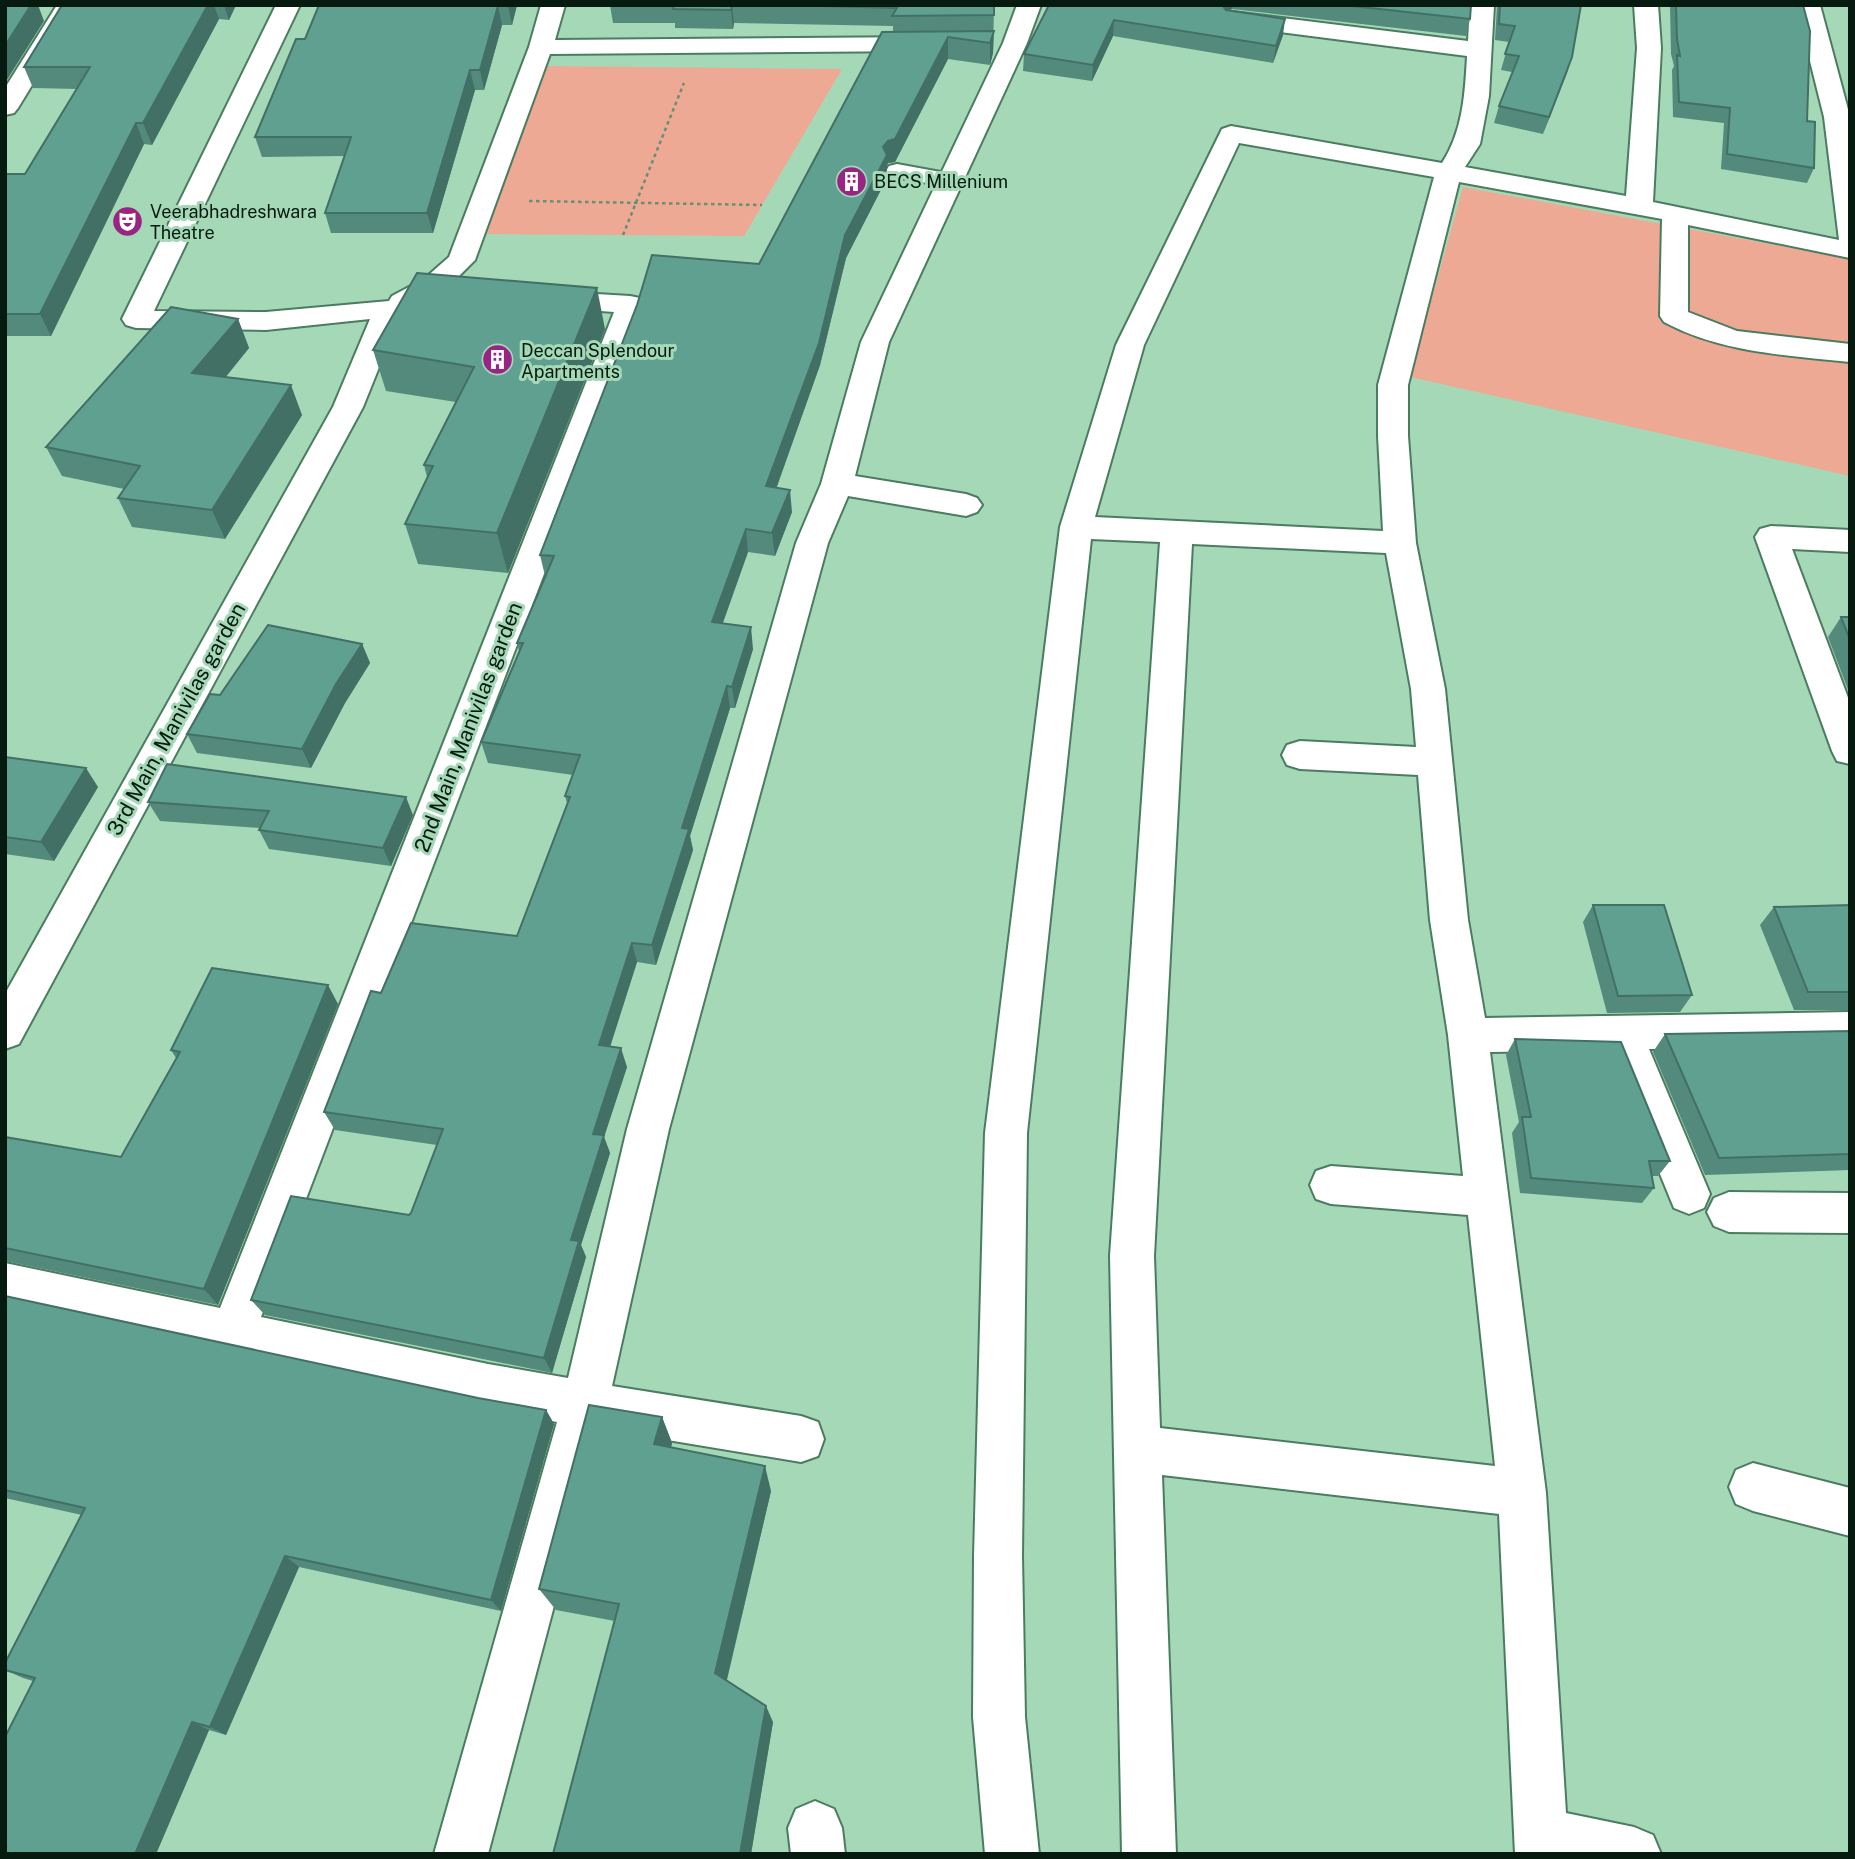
<svg xmlns="http://www.w3.org/2000/svg" width="1855" height="1859" font-family="'Public Sans',sans-serif">
<rect width="100%" height="100%" fill="#a4d8b7"/>
<path fill="#eea995" d="M 542,66 L 842,69 L 744,236 L 487,234 Z
M 1463,187 L 1850,259 L 1850,476 L 1410,377 Z"/>
<g fill="none" stroke-linecap="round" stroke-linejoin="round">
<defs>
<path id="lane" d="M 897,164 L 957,175 L 960,180 L 957,185 L 949,187 L 889,176 L 886,171 L 889,166 Z"/>
<path id="street" d="M 57,5 L 81,5 L 18,108 L 14,113 L 5,115 L 5,88 Z
M 276,5 L 300,5 L 154,311 L 266,312 L 389,301 L 392,296 L 424,279 L 449,257 L 529,47 L 541,5 L 565,5 L 555,40 L 929,37 L 937,39 L 941,44 L 937,49 L 929,51 L 550,54 L 475,260 L 444,291 L 412,308 L 402,310 L 363,407 L 19,1044 L 5,1049 L 5,994 L 333,407 L 370,319 L 266,330 L 136,328 L 126,325 L 122,319 Z
M 1017,5 L 1041,5 L 1027,43 L 889,342 L 855,476 L 966,494 L 977,498 L 982,505 L 977,512 L 966,516 L 848,496 L 828,543 L 669,1129 L 612,1386 L 801,1416 L 818,1422 L 824,1439 L 818,1456 L 801,1462 L 601,1429 L 488,1854 L 434,1854 L 557,1422 L 488,1410 L 5,1305 L 5,1263 L 220,1308 L 614,312 L 547,307 L 537,305 L 533,299 L 537,293 L 547,291 L 630,296 L 640,298 L 644,304 L 638,327 L 261,1317 L 488,1364 L 568,1378 L 627,1129 L 796,543 L 821,484 L 861,342 L 1003,43 Z
M 1470,5 L 1494,5 L 1489,96 L 1480,144 L 1465,167 L 1626,196 L 1637,48 L 1634,5 L 1658,5 L 1661,48 L 1653,202 L 1839,240 L 1824,117 L 1796,5 L 1820,5 L 1850,117 L 1850,258 L 1688,225 L 1688,312 L 1737,331 L 1850,344 L 1850,362 C 1786,355 1722,353 1664,322 L 1660,316 L 1662,219 L 1459,182 L 1408,385 L 1408,436 L 1416,543 L 1445,689 L 1468,920 L 1485,1018 L 1850,1012 L 1850,1046 L 1649,1049 L 1710,1194 L 1704,1208 L 1689,1214 L 1674,1208 L 1609,1050 L 1490,1052 L 1546,1493 L 1566,1813 L 1634,1827 L 1653,1835 L 1661,1854 L 1515,1854 L 1499,1514 L 1162,1475 L 1176,1854 L 1122,1854 L 1110,1256 L 1160,542 L 1091,539 L 1027,1133 L 1022,1556 L 1025,1717 L 1039,1854 L 985,1854 L 973,1717 L 974,1556 L 985,1133 L 1060,527 L 1116,345 L 1222,129 L 1231,126 L 1442,163 C 1463,131 1465,93 1467,56 L 1233,26 L 1225,24 L 1221,19 L 1225,14 L 1233,12 L 1468,41 ZM 1239,143 L 1434,177 L 1378,385 L 1378,436 L 1383,531 L 1095,517 L 1144,345 ZM 1192,544 L 1386,553 L 1411,689 L 1416,747 L 1300,741 L 1287,745 L 1282,755 L 1287,765 L 1300,769 L 1418,775 L 1430,920 L 1448,1035 L 1463,1176 L 1331,1166 L 1316,1171 L 1310,1185 L 1316,1199 L 1331,1204 L 1468,1215 L 1495,1466 L 1160,1428 L 1154,1256 Z
M 1771,526 L 1850,530 L 1850,552 L 1792,549 L 1850,703 L 1850,764 L 1837,761 L 1832,751 L 1755,537 L 1760,529 Z
M 1729,1192 L 1850,1193 L 1850,1233 L 1729,1232 L 1714,1226 L 1707,1212 L 1714,1198 Z
M 1753,1463 L 1850,1488 L 1850,1536 L 1753,1511 L 1736,1504 L 1729,1487 L 1736,1470 Z
M 815,1801 L 834,1809 L 842,1828 L 845,1854 L 791,1854 L 788,1828 L 796,1809 Z"/>
</defs>
<use href="#lane" stroke="#4b7c5f" stroke-width="4"/>
<use href="#street" stroke="#4b7c5f" stroke-width="4"/>
<path stroke="#678f76" stroke-width="2.5" stroke-dasharray="3.5 3.5" stroke-linecap="butt" d="M 529,201 L 762,205
M 623,235 L 684,83"/>
<use href="#lane" fill="#fff" fill-rule="evenodd"/>
<use href="#street" fill="#fff" fill-rule="evenodd"/>
</g>
<path fill="#538a7c" d="M 62,5 L 236,5 L 229,20 L 219,19 L 152,145 L 144,144 L 51,336 L 5,336 L 5,174 L 25,174 L 77,89 L 33,88 L 24,67 Z
M 319,5 L 517,5 L 512,25 L 502,25 L 484,90 L 475,90 L 433,233 L 331,233 L 325,213 L 344,156 L 262,157 L 255,137 L 305,39 Z
M 610,5 L 994,5 L 993,53 L 990,65 L 948,59 L 895,162 L 888,163 L 887,165 L 887,178 L 846,258 L 820,365 L 776,488 L 792,512 L 775,556 L 748,552 L 723,623 L 753,649 L 735,708 L 730,708 L 690,836 L 693,850 L 656,965 L 637,962 L 610,1046 L 627,1067 L 604,1137 L 610,1153 L 581,1245 L 586,1257 L 552,1373 L 265,1315 L 251,1300 L 411,1213 L 437,1145 L 335,1130 L 324,1112 L 381,993 L 517,936 L 567,803 L 565,796 L 573,775 L 488,763 L 481,742 L 519,651 L 517,643 L 545,576 L 540,555 L 759,264 L 893,32 L 893,26 L 734,23 L 733,29 L 675,28 L 675,23 L 613,23 Z
M 1049,5 L 1471,5 L 1470,19 L 1466,36 L 1232,9 L 1228,11 L 1283,35 L 1273,63 L 1113,36 L 1092,81 L 1023,71 L 1024,54 Z
M 1497,5 L 1581,5 L 1572,57 L 1543,134 L 1494,123 L 1499,106 L 1512,72 L 1501,70 L 1509,42 L 1495,40 Z
M 1670,5 L 1803,5 L 1807,121 L 1814,168 L 1807,183 L 1721,169 L 1724,123 L 1673,117 L 1672,70 L 1674,66 L 1671,54 Z
M 238,319 L 249,348 L 225,377 L 302,415 L 225,539 L 132,527 L 118,498 L 124,489 L 62,476 L 46,447 Z
M 605,329 L 508,573 L 418,564 L 405,524 L 427,477 L 424,465 L 456,402 L 386,391 L 373,350 Z
M 1841,617 L 1850,617 L 1850,695 L 1828,637 Z
M 362,644 L 370,663 L 345,703 L 311,768 L 197,753 L 187,734 L 220,695 Z
M 5,757 L 98,787 L 54,861 L 5,854 Z
M 148,802 L 413,815 L 391,866 L 269,849 L 259,830 L 260,828 L 160,821 Z
M 1593,905 L 1692,995 L 1680,1012 L 1607,1013 L 1583,922 Z
M 1850,905 L 1850,1010 L 1794,1010 L 1760,925 L 1774,907 Z
M 338,1004 L 218,1305 L 5,1261 L 5,1137 L 121,1157 L 176,1058 L 171,1050 Z
M 1850,1031 L 1850,1170 L 1705,1175 L 1653,1052 L 1665,1034 Z
M 1515,1039 L 1670,1161 L 1658,1176 L 1652,1176 L 1654,1188 L 1642,1203 L 1520,1193 L 1512,1133 L 1519,1122 L 1506,1055 Z
M 5,1296 L 478,1398 L 546,1410 L 554,1424 L 501,1611 L 299,1567 L 226,1735 L 209,1730 L 156,1854 L 5,1854 L 33,1681 L 23,1678 L 5,1670 L 82,1515 L 5,1498 Z
M 662,1417 L 672,1443 L 671,1448 L 771,1491 L 727,1680 L 773,1722 L 751,1854 L 553,1854 L 615,1621 L 556,1610 L 539,1589 Z"/>
<path fill="#437065" d="M 31,5 L 38,5 L 44,21 L 5,83 L 5,46 Z
M 208,5 L 214,5 L 219,19 L 152,145 L 143,123 Z
M 224,5 L 236,5 L 229,20 Z
M 508,5 L 517,5 L 512,25 Z
M 732,5 L 734,23 L 733,29 L 731,10 Z
M 1219,5 L 1233,5 L 1232,9 L 1222,12 Z
M 498,6 L 502,25 L 484,90 L 480,70 Z
M 1285,19 L 1283,35 L 1273,63 L 1276,46 Z
M 1114,20 L 1113,36 L 1092,81 L 1093,65 Z
M 994,31 L 993,53 L 990,65 L 990,43 Z
M 948,37 L 948,59 L 895,162 L 888,163 L 887,165 L 887,178 L 846,258 L 820,365 L 769,509 L 766,486 L 845,235 L 883,147 Z
M 1572,57 L 1567,73 L 1543,134 L 1549,117 Z
M 470,70 L 475,90 L 433,233 L 427,213 Z
M 136,123 L 144,144 L 51,336 L 40,314 Z
M 597,288 L 605,329 L 508,573 L 497,533 Z
M 238,319 L 249,348 L 205,403 L 192,373 Z
M 291,385 L 302,415 L 225,539 L 212,510 Z
M 790,490 L 792,512 L 775,556 L 772,533 Z
M 746,529 L 748,552 L 715,644 L 712,622 Z
M 751,627 L 753,649 L 735,708 L 732,687 Z
M 362,644 L 370,663 L 345,703 L 311,768 L 302,749 L 336,684 Z
M 727,686 L 730,708 L 690,836 L 693,850 L 656,965 L 652,945 L 682,828 Z
M 86,768 L 98,787 L 54,861 L 41,842 Z
M 406,797 L 413,815 L 391,866 L 383,848 Z
M 632,943 L 637,962 L 605,1063 L 599,1045 Z
M 328,985 L 338,1004 L 218,1305 L 204,1289 Z
M 621,1048 L 627,1067 L 604,1137 L 610,1153 L 581,1245 L 586,1257 L 552,1373 L 544,1358 L 571,1240 L 593,1134 Z
M 546,1410 L 554,1424 L 501,1611 L 491,1600 Z
M 662,1417 L 672,1443 L 665,1470 L 654,1444 Z
M 765,1466 L 771,1491 L 724,1691 L 715,1673 Z
M 285,1556 L 299,1567 L 226,1735 L 210,1727 Z
M 766,1706 L 773,1722 L 751,1854 L 740,1854 Z
M 192,1722 L 209,1730 L 156,1854 L 135,1854 Z"/>
<path fill="#60a090" stroke="#437065" stroke-width="2" d="M 5,5 L 31,5 L 5,46 Z
M 62,5 L 208,5 L 143,123 L 136,123 L 40,314 L 5,314 L 5,174 L 25,174 L 90,67 L 24,67 Z
M 319,5 L 508,5 L 498,6 L 480,70 L 470,70 L 427,213 L 325,213 L 351,137 L 255,137 L 296,39 L 305,39 Z
M 674,5 L 732,5 L 731,10 L 673,9 Z
M 783,5 L 994,5 L 994,15 L 892,16 L 897,8 Z
M 1049,5 L 1222,5 L 1226,10 L 1285,19 L 1276,46 L 1114,20 L 1093,65 L 1024,54 Z
M 1343,5 L 1471,5 L 1470,19 Z
M 1500,5 L 1581,5 L 1572,57 L 1549,117 L 1499,106 L 1519,56 L 1505,54 L 1515,26 L 1499,24 Z
M 1676,5 L 1803,5 L 1810,31 L 1807,121 L 1815,122 L 1814,168 L 1727,154 L 1730,108 L 1679,102 L 1677,55 L 1680,56 L 1677,39 Z
M 994,31 L 990,43 L 948,37 L 895,139 L 888,141 L 883,147 L 887,155 L 845,235 L 819,343 L 766,486 L 790,490 L 772,533 L 746,529 L 712,622 L 751,627 L 732,687 L 727,686 L 682,828 L 689,829 L 652,945 L 632,943 L 599,1045 L 621,1048 L 593,1134 L 604,1135 L 571,1240 L 579,1241 L 544,1358 L 251,1300 L 291,1196 L 409,1215 L 411,1213 L 443,1129 L 324,1112 L 371,991 L 381,993 L 411,923 L 517,936 L 570,797 L 565,796 L 580,755 L 481,742 L 523,643 L 517,643 L 554,556 L 540,555 L 637,305 L 652,255 L 759,264 L 882,32 Z
M 417,273 L 597,288 L 497,533 L 405,524 L 433,466 L 424,465 L 474,367 L 373,350 Z
M 171,307 L 238,319 L 192,373 L 291,385 L 212,510 L 118,498 L 140,466 L 46,447 Z
M 1841,617 L 1850,617 L 1850,640 Z
M 268,625 L 362,644 L 336,684 L 302,749 L 187,734 L 210,694 L 220,695 Z
M 5,757 L 86,768 L 41,842 L 5,837 Z
M 167,764 L 406,797 L 383,848 L 259,830 L 269,811 L 148,802 Z
M 1593,905 L 1664,905 L 1692,995 L 1618,996 Z
M 1850,905 L 1850,992 L 1808,992 L 1774,907 Z
M 212,968 L 328,985 L 204,1289 L 5,1248 L 5,1137 L 121,1157 L 180,1052 L 171,1050 Z
M 1850,1031 L 1850,1154 L 1719,1158 L 1665,1034 Z
M 1515,1039 L 1621,1042 L 1670,1161 L 1649,1161 L 1654,1188 L 1531,1178 L 1522,1117 L 1531,1117 Z
M 5,1296 L 478,1398 L 546,1410 L 491,1600 L 285,1556 L 210,1727 L 192,1722 L 135,1854 L 5,1854 L 5,1737 L 35,1678 L 5,1670 L 5,1663 L 85,1508 L 5,1490 Z
M 589,1405 L 662,1417 L 654,1444 L 765,1466 L 715,1673 L 766,1706 L 740,1854 L 553,1854 L 619,1604 L 539,1589 Z"/>
<defs>
<symbol id="building-disc" viewBox="-11 -11 22 22"><circle r="9.5" fill="#982583" stroke="#a4d8b7"/><path d="M-4-6H4V6H1V3H-1V6H-4ZM-2.5-4.3h1.7v1.8h-1.7ZM.8-4.3h1.7v1.8H.8ZM-2.5-1h1.7V.8h-1.7ZM.8-1h1.7V.8H.8Z" fill="#fff"/></symbol>
<symbol id="theatre-disc" viewBox="-11 -11 22 22"><circle r="9.5" fill="#982583" stroke="#a4d8b7"/><path d="M-5-5.5Q0-4 5-5.5V0Q5 5 0 6Q-5 5-5 0ZM-3.3-2.5H-1v1.5H-3.3ZM1-2.5H3.3v1.5H1ZM-2.8 1Q0 5.5 2.8 1Z" fill="#fff"/></symbol>
</defs>
<g fill-rule="evenodd">
<use href="#building-disc" x="834" y="164" width="35" height="35"/>
<use href="#theatre-disc" x="110" y="204" width="35" height="35"/>
<use href="#building-disc" x="480" y="342" width="35" height="35"/>
</g>
<g text-anchor="middle" dominant-baseline="central" stroke-width="6" stroke-linejoin="round" paint-order="stroke">
<g font-size="18" fill="#061a0f" stroke="#a4d8b7" text-anchor="start">
<text x="874" y="181">BECS Millenium</text>
<text x="150" y="211">Veerabhadreshwara<tspan x="150" dy="21">Theatre</tspan></text>
<text x="521" y="350">Deccan Splendour<tspan x="521" dy="21">Apartments</tspan></text>
</g>
<g font-size="21" fill="#061a0f" stroke="#a4d8b7">
<text transform="translate(176 719) rotate(-61)">3rd Main, Manivilas garden</text>
<text transform="translate(468 727) rotate(-69)">2nd Main, Manivilas garden</text>
</g>
</g>
<rect width="1855" height="1859" fill="none" stroke="#061a0f" stroke-width="14"/>
</svg>
